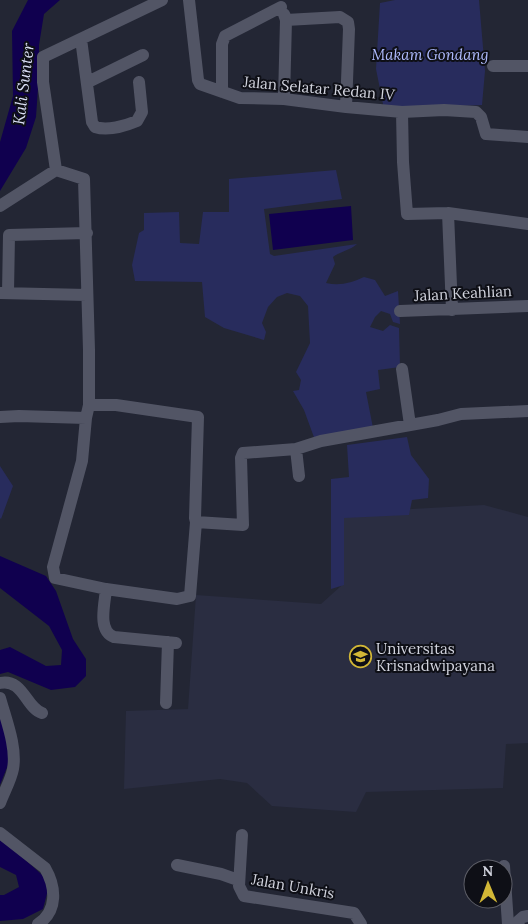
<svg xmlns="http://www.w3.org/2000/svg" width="528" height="924" font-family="Lora,serif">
<rect width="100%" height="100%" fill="#232634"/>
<path fill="#2a2d41" d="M 484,505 L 528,517 L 528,743 L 506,744 L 503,788 L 366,792 L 356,812 L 272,806 L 247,783 L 220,779 L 124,789 L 126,711 L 188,709 L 196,595 L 321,604 L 341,586 L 340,513 Z"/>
<path fill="#282c5d" d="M 395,0 L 479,0 L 485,71 L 482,105 L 384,109 L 376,69 L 380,3 Z
M 336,170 L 342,199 L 264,209 L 270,254 L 274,256 L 357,244 C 349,251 341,251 333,257 L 335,264 L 326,283 C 340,286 351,283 364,277 L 375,280 L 385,296 L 398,291 L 400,324 L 393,322 L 390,314 L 381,311 L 375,317 L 370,327 L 383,331 L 390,325 L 399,328 L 400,367 L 378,370 L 380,389 L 366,392 L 373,428 L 315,440 L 304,410 L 293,391 L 299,390 L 301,380 L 296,372 L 310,343 L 308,306 L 300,296 L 287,293 L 277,297 L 268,307 L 262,323 L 266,332 L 264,340 L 224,328 L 205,317 L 202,282 L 135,281 L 132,265 L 139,233 L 144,230 L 144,213 L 179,212 L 180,243 L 199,244 L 203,212 L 229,212 L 229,179 Z
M 407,437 L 411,455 L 429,479 L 428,498 L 412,500 L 409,515 L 344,518 L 344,585 L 331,589 L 331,479 L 349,477 L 347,445 Z
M 0,466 L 13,486 L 1,519 L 0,518 Z"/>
<path fill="#10004f" d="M 28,0 L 60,0 L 44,14 L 39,45 L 39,74 L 36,117 L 26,148 L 0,191 L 0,142 L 13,96 L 12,31 Z
M 351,206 L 353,240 L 273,250 L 269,214 Z
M 0,556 L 46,576 L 56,591 L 73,639 L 86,659 L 86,676 L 75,687 L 51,690 L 8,672 L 0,674 L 0,650 L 10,647 L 46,666 L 61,665 L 62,650 L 49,626 L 0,588 Z
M 0,705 L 12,755 L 0,785 Z
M 0,837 L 50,882 L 43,909 L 23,919 L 0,921 L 0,895 L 4,895 L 19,887 L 16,875 L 0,867 Z"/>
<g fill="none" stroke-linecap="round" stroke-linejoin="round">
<path stroke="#525565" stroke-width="12" d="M 189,0 L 198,80 L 200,84 L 240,98 L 284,99 L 346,107 L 402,112 L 403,162 L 407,214 L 448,213 L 528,224
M 284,14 L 286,20 L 284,99
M 286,20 L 340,17 L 348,22 L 349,29 L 346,107
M 81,39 L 92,122 L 95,127 C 107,131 125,126 137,121 L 142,112 L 139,82
M 493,66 L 528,66
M 88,82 L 143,55
M 222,92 L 222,44 L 225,36 L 281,7
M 402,112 L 444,110 L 476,112 L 481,117 L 486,134 L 528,137
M 56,170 L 43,82 L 43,57 L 162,0
M 0,206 L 56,170 L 84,179 L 89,350 L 89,405 L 86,418 L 82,461 L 53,567 L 55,578 L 106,589 L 177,599 L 190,596 L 196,522 L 195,518 L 198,417 L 116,405 L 89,405
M 448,213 L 452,310
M 0,293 L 87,295
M 8,293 L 9,235 L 87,233
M 400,311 L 528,306
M 402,369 L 410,425
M 0,417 L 19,416 L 86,418
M 296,449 L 299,476
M 196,522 L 243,525 L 241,458 L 243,453 L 296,449 L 321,441 L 438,420 L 461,414 L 528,411
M 106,589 C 105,603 97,631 114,637 L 176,643
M 0,683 C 23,678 26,708 42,713
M 0,698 C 6,720 17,747 13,769 C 11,780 4,792 0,803
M 166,703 L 168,642
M 0,833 L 45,868 C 56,887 58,911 38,924
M 242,835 L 239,886 L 244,896 L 354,913 L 361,924
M 177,865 L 221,874 L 238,880
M 504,866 L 508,924
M 515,924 L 523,917 L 528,916"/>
</g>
<defs>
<symbol id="university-ring" viewBox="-11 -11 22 22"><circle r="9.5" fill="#0e0f16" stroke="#d2b736" stroke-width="1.5"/><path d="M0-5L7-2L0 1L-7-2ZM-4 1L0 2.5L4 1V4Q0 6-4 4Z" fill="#d2b736"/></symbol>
</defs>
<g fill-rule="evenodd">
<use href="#university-ring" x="348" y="644" width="25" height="25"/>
</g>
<g text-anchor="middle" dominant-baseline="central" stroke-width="4" stroke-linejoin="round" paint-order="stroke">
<g font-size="15" font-style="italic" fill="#b0bcff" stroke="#0e0f16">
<text x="430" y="54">Makam Gondang</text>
</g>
<g font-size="15" fill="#d1d3dd" stroke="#0e0f16">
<text transform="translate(319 88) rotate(5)">Jalan Selatar Redan IV</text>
<text transform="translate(463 293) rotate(-3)">Jalan Keahlian</text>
<text transform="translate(293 886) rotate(10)">Jalan Unkris</text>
</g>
<g font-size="15" fill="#d1d3dd" stroke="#0e0f16" text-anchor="start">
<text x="376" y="648">Universitas<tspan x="376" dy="17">Krisnadwipayana</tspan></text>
</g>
<g font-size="16" font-style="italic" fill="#d9def4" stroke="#0e0f16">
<text transform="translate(23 84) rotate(-83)">Kali Sunter</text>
</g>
</g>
<g transform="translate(488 884) rotate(359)"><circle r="24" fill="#0e0f16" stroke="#5c5d66"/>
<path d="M0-4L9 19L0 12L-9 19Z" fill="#d2b736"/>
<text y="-8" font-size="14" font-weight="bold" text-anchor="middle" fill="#d1d3dd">N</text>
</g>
</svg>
